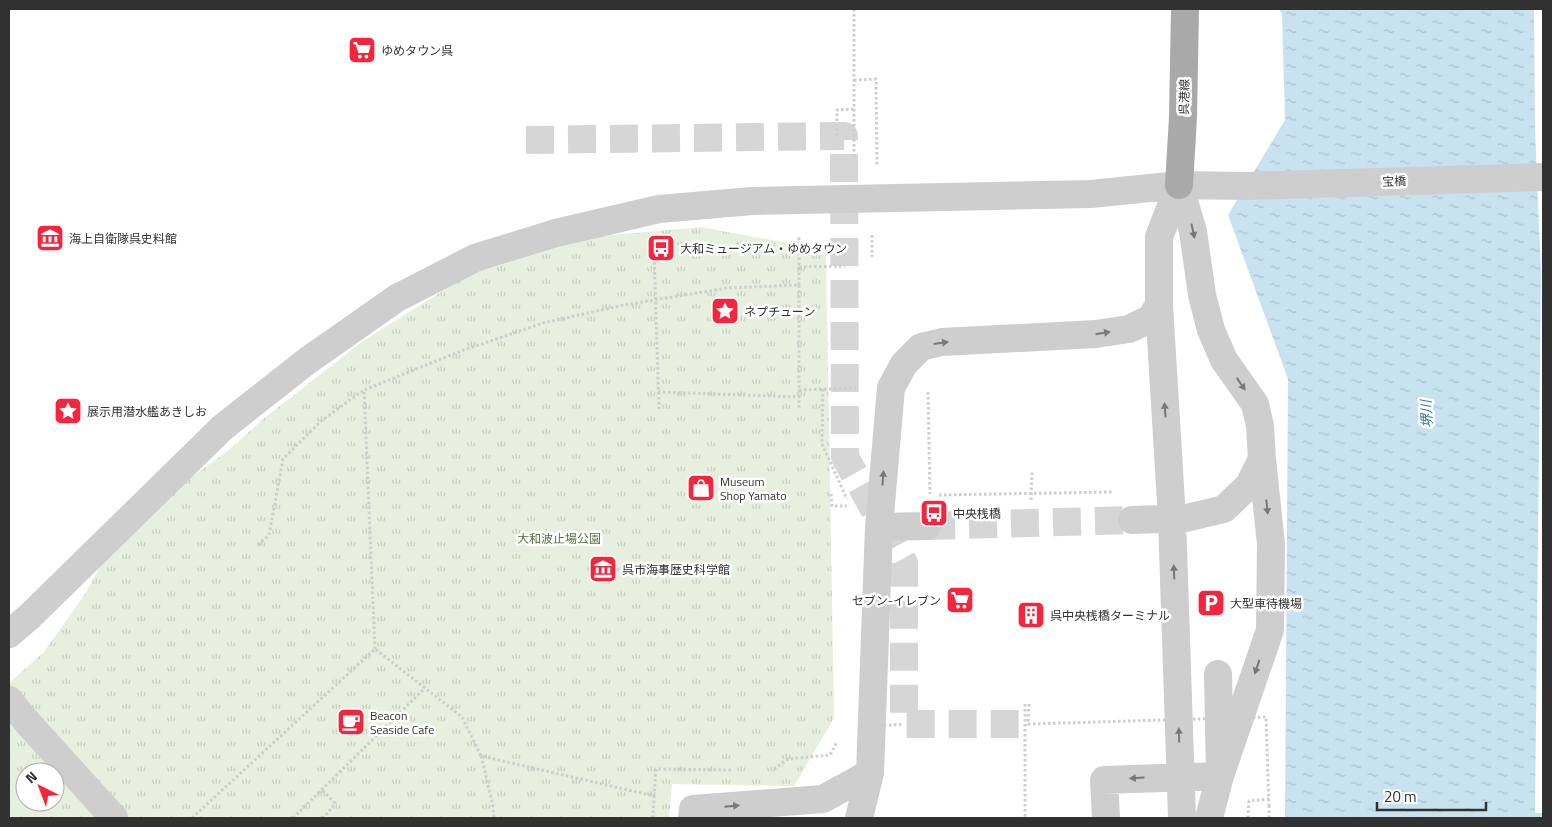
<svg xmlns="http://www.w3.org/2000/svg" width="1552" height="827" font-family="'Titillium Web','Noto Sans JP',sans-serif">
<defs>
<pattern id="grass-tufts" width="24" height="20" patternUnits="userSpaceOnUse" patternTransform="scale(1.25)"><rect width="24" height="20" fill="#e7efde"/><path d="M3 7l-1-3M5 7V3M7 7l1-3M15 17l-1-3M17 17v-4M19 17l1-3" fill="none" stroke="#c7cdbf"/></pattern>
<pattern id="water-ripples" width="26" height="14" patternUnits="userSpaceOnUse" patternTransform="scale(1.25)"><rect width="26" height="14" fill="#c8e2f0"/><path d="M2 4q2-2 4 0t4 0M15 11q2-2 4 0t4 0" fill="none" stroke="#acc2ce"/></pattern>
</defs>
<rect width="100%" height="100%" fill="#fff"/>
<path fill="url(#grass-tufts)" fill-rule="evenodd" d="M 700,227 L 826,250 L 834,718 L 794,786 L 672,784 L 669,818 L 9,818 L 9,683 L 44,652 L 87,591 L 121,528 L 229,450 L 262,420 L 363,341 L 468,275 L 592,237 ZM 25,772 L 55,772 L 55,802 L 25,802 Z"/>
<path fill="url(#water-ripples)" d="M 1279,9 L 1534,9 L 1535,128 L 1541,273 L 1535,813 L 1543,813 L 1543,818 L 1285,818 L 1288,379 L 1228,215 L 1285,120 L 1282,14 Z"/>
<g fill="none" stroke-linecap="round" stroke-linejoin="round">
<path stroke="#d6d6d6" stroke-width="28" stroke-dasharray="28 14" stroke-linecap="butt" d="M 526,140 L 844,136 L 845,457 L 904,563 L 904,724 L 1028,724
M 927,526 L 1132,520"/>
<path stroke="#cecece" stroke-width="3" stroke-dasharray="2.5 2.5" stroke-linecap="butt" d="M 854,9 L 854,159
M 854,80 L 876,79 L 877,167
M 837,136 L 837,110 L 854,109
M 872,235 L 872,257
M 654,252 L 659,409
M 799,267 L 845,266
M 799,285 L 799,237
M 823,389 L 822,444 L 847,499
M 799,390 L 858,388
M 658,392 L 799,397
M 928,392 L 930,494
M 831,494 L 832,506 L 847,506
M 939,495 L 1113,492
M 1031,500 L 1032,472
M 258,545 L 269,535 L 283,459 L 321,421 L 364,390
M 375,649 L 364,390 L 461,351 L 543,323 L 624,305 L 727,288 L 799,285 L 799,410
M 1025,704 L 1025,818
M 481,756 L 493,806 L 494,818
M 774,769 L 788,759 L 830,755 L 837,742
M 192,818 L 375,649 L 462,717 L 481,756 L 654,796 L 656,769 L 733,770
M 293,818 L 425,688
M 322,818 L 328,813 L 335,803 L 322,790
M 653,818 L 654,796
M 1248,818 L 1249,801 L 1269,799
M 1269,818 L 1269,806"/>
<path stroke="#cecece" stroke-width="28" d="M 1159,305 L 1172,519 L 1182,818
M 1132,520 L 1186,518 L 1224,509 L 1249,485 L 1262,459 L 1260,426 L 1255,404 L 1224,360 L 1211,330 L 1202,295 L 1193,231 L 1179,185
M 879,527 L 927,526
M 9,634 L 30,616 L 222,428 L 307,361 L 397,298 L 475,258 L 556,233 L 659,209 L 752,201 L 1091,194 L 1179,185 L 1246,186 L 1543,177
M 9,700 L 27,722 L 114,818
M 692,818 L 693,809 L 823,799 L 870,773
M 859,818 L 870,773 L 879,527 L 891,388 L 904,364 L 921,347 L 942,342 L 1096,334 L 1129,329 L 1150,319 L 1159,305 L 1159,237 L 1179,185
M 1106,818 L 1104,780 L 1220,776 L 1270,630 L 1271,544 L 1262,459
M 1209,818 L 1220,776 L 1218,674"/>
<path stroke="#a9a9a9" stroke-width="28" d="M 1179,185 L 1183,117 L 1185,9"/>
<path stroke="#cecece" stroke-width="3" stroke-dasharray="2.5 2.5" stroke-linecap="butt" d="M 1029,704 L 1028,724 L 1266,717 L 1269,806
M 864,727 L 904,724"/>
</g>
<defs><path id="oneway-solid" d="M-6-.8H1V-3.2L6.5 0L1 3.2V.8H-6Z" transform="scale(1.25)"/></defs>
<g fill="#787878">
<use href="#oneway-solid" transform="translate(1193 231) rotate(78)"/>
<use href="#oneway-solid" transform="translate(1103 333) rotate(-9)"/>
<use href="#oneway-solid" transform="translate(941 343) rotate(-8)"/>
<use href="#oneway-solid" transform="translate(1241 384) rotate(55)"/>
<use href="#oneway-solid" transform="translate(1165 410) rotate(-94)"/>
<use href="#oneway-solid" transform="translate(883 478) rotate(-85)"/>
<use href="#oneway-solid" transform="translate(1267 507) rotate(84)"/>
<use href="#oneway-solid" transform="translate(1174 572) rotate(-92)"/>
<use href="#oneway-solid" transform="translate(1257 667) rotate(109)"/>
<use href="#oneway-solid" transform="translate(1179 735) rotate(-92)"/>
<use href="#oneway-solid" transform="translate(1137 778) rotate(177)"/>
<use href="#oneway-solid" transform="translate(732 806) rotate(-5)"/>
</g>
<defs>
<symbol id="supermarket-square" viewBox="-11 -11 22 22"><rect x="-9" y="-9" width="18" height="18" rx="4" fill="#f5253d" stroke="#fff"/><path d="M-6-5.5h2.5l.6 2H6L4.5 2H-2.5L-4.4-4H-6ZM-1.5 3.2a1.3 1.3 0 1 0 .1 0ZM3 3.2a1.3 1.3 0 1 0 .1 0Z" fill="#fff"/></symbol>
<symbol id="museum-square" viewBox="-11 -11 22 22"><rect x="-9" y="-9" width="18" height="18" rx="4" fill="#f5253d" stroke="#fff"/><path d="M0-6L6-3V-2H-6V-3ZM-5-1h2V3h-2ZM-1-1h2V3h-2ZM3-1h2V3H3ZM-6 4H6V6H-6Z" fill="#fff"/></symbol>
<symbol id="bus-square" viewBox="-11 -11 22 22"><rect x="-9" y="-9" width="18" height="18" rx="4" fill="#f5253d" stroke="#fff"/><path d="M-5-6H5V4H4V6H2V4H-2V6H-4V4H-5ZM-3.5-4V0h7V-4ZM-3.5 1.2v1.5H-2V1.2ZM2 1.2v1.5H3.5V1.2Z" fill="#fff"/></symbol>
<symbol id="sight-square" viewBox="-11 -11 22 22"><rect x="-9" y="-9" width="18" height="18" rx="4" fill="#f5253d" stroke="#fff"/><path d="M0-6L1.8-2.2L6-1.7L2.9 1.2L3.7 5.4L0 3.3L-3.7 5.4L-2.9 1.2L-6-1.7L-1.8-2.2Z" fill="#fff"/></symbol>
<symbol id="shop-square" viewBox="-11 -11 22 22"><rect x="-9" y="-9" width="18" height="18" rx="4" fill="#f5253d" stroke="#fff"/><path d="M-5-2.5h2.3a2.7 3.5 0 0 1 5.4 0H5L5.5 6h-11ZM-1.5-2.5h3a1.5 2.3 0 0 0-3 0Z" fill="#fff"/></symbol>
<symbol id="parking-square" viewBox="-11 -11 22 22"><rect x="-9" y="-9" width="18" height="18" rx="4" fill="#f5253d" stroke="#fff"/><path d="M-3.5-5.5H1a3.5 3.5 0 0 1 0 7H-1V5.5H-3.5ZM-1-3.4V-.6H.8a1.4 1.4 0 0 0 0-2.8Z" fill="#fff"/></symbol>
<symbol id="building-square" viewBox="-11 -11 22 22"><rect x="-9" y="-9" width="18" height="18" rx="4" fill="#f5253d" stroke="#fff"/><path d="M-4-6H4V6H1V3H-1V6H-4ZM-2.5-4.3h1.7v1.8h-1.7ZM.8-4.3h1.7v1.8H.8ZM-2.5-1h1.7V.8h-1.7ZM.8-1h1.7V.8H.8Z" fill="#fff"/></symbol>
<symbol id="cafe-square" viewBox="-11 -11 22 22"><rect x="-9" y="-9" width="18" height="18" rx="4" fill="#f5253d" stroke="#fff"/><path d="M-5.5-4.5H6V0H3Q3 3.5 0 3.5H-2.5Q-5.5 3.5-5.5 0ZM3-3.2v2h1.7v-2ZM-6 4.5H4V6H-6Z" fill="#fff"/></symbol>
</defs>
<g fill-rule="evenodd">
<use href="#supermarket-square" x="346" y="34" width="32" height="32"/>
<use href="#museum-square" x="34" y="222" width="32" height="32"/>
<use href="#bus-square" x="645" y="232" width="32" height="32"/>
<use href="#sight-square" x="709" y="295" width="32" height="32"/>
<use href="#sight-square" x="52" y="395" width="32" height="32"/>
<use href="#shop-square" x="685" y="472" width="32" height="32"/>
<use href="#bus-square" x="918" y="497" width="32" height="32"/>
<use href="#museum-square" x="587" y="553" width="32" height="32"/>
<use href="#supermarket-square" x="944" y="584" width="32" height="32"/>
<use href="#parking-square" x="1195" y="587" width="32" height="32"/>
<use href="#building-square" x="1015" y="599" width="32" height="32"/>
<use href="#cafe-square" x="335" y="706" width="32" height="32"/>
</g>
<g text-anchor="middle" dominant-baseline="central" stroke-width="5" stroke-linejoin="round" paint-order="stroke">
<g font-size="12" fill="#313131" stroke="#fff" text-anchor="start">
<text x="381" y="50">ゆめタウン呉</text>
<text x="69" y="238">海上自衛隊呉史料館</text>
<text x="680" y="248">大和ミュージアム・ゆめタウン</text>
<text x="744" y="311">ネプチューン</text>
<text x="87" y="411">展示用潜水艦あきしお</text>
<text x="720" y="481">Museum<tspan x="720" dy="14">Shop Yamato</tspan></text>
<text x="953" y="513">中央桟橋</text>
<text x="622" y="569">呉市海事歴史科学館</text>
<text x="941" y="600" text-anchor="end">セブン-イレブン</text>
<text x="1230" y="603">大型車待機場</text>
<text x="1050" y="615">呉中央桟橋ターミナル</text>
<text x="370" y="715">Beacon<tspan x="370" dy="14">Seaside Cafe</tspan></text>
</g>
<g font-size="12" fill="#313131" stroke="#fff">
<text transform="translate(1184 97) rotate(-89)">呉港線</text>
<text transform="translate(1394 181) rotate(-2)">宝橋</text>
</g>
<g font-size="12" fill="#557139" stroke="#fff">
<text x="559" y="538">大和波止場公園</text>
</g>
<g font-size="14" font-style="italic" fill="#36789b" stroke="#fff">
<text transform="translate(1426 414) rotate(-93)">堺川</text>
</g>
</g>
<rect width="1552" height="827" fill="none" stroke="#313131" stroke-width="20"/>
<g transform="translate(40 787) rotate(318)"><circle r="24" fill="#ffffff" stroke="#adadad"/>
<path d="M0-4L9 19L0 12L-9 19Z" fill="#f5253d"/>
<text y="-8" font-size="14" font-weight="bold" text-anchor="middle" fill="#313131">N</text>
</g>
<path d="M1377 802v8h109v-8" fill="none" stroke="#313131" stroke-width="2.5"/>
<text x="1384" y="802" font-size="15" fill="#313131" stroke="#ffffff" stroke-width="4" paint-order="stroke">20 m</text>
</svg>
